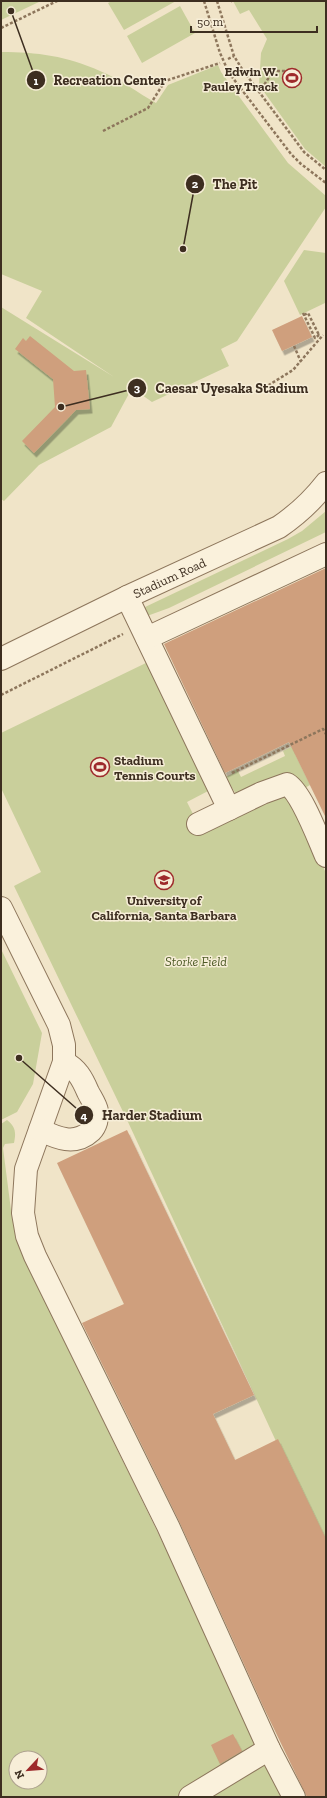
<svg xmlns="http://www.w3.org/2000/svg" width="327" height="1798" font-family="'Zilla Slab',serif">
<defs>
<filter id="shadow"><feDropShadow dx="2.5" dy="4.5" stdDeviation="0" flood-color="#0004"/></filter>
</defs>
<rect width="100%" height="100%" fill="#f0e4c8"/>
<path fill="#c9cf9b" fill-rule="evenodd" d="M 1,1 L 41,1 L 1,20 Z
M 112,1 L 176,1 L 124,30 L 108,3 Z
M 233,1 L 326,1 L 326,167 L 305,149 L 259,85 L 261,53 L 267,39 L 249,10 L 240,14 Z
M 180,6 L 195,33 L 142,63 L 127,36 Z
M 1,52 C 37,52 67,56 100,71 C 120,79 138,93 156,103 L 168,85 L 218,65 L 221,72 L 288,163 L 326,196 L 326,207 L 237,341 L 221,349 L 229,366 L 152,402 L 132,388 L 111,427 L 39,465 L 4,501 L 1,499 L 1,307 L 114,377 L 26,318 L 42,291 L 1,274 Z
M 304,250 L 326,253 L 325,303 L 300,315 L 284,281 Z
M 326,511 L 326,532 L 169,608 L 147,616 L 143,608 L 288,539 L 302,531 Z
M 148,662 L 210,790 L 187,802 L 198,824 L 279,795 L 287,797 L 291,802 L 326,873 L 326,1549 L 128,1122 L 14,886 L 41,872 L 1,788 L 1,733 Z
M 317,735 L 301,751 L 295,754 L 310,785 L 303,789 L 236,794 L 225,777 L 232,774 L 231,772 L 237,769 L 241,777 L 285,756 L 283,751 Z
M 1,949 L 42,1033 L 33,1084 L 17,1112 L 1,1120 Z
M 7,1120 C 16,1127 16,1133 14,1143 L 5,1144 L 3,1148 L 12,1218 L 21,1248 L 71,1355 L 287,1797 L 1,1797 L 1,1124 ZM 16,1758 L 40,1758 L 40,1782 L 16,1782 Z"/>
<path fill="#cf9f7d" filter="url(#shadow)" d="M 302,316 L 312,337 L 282,351 L 272,330 Z
M 30,336 L 74,371 L 86,370 L 90,409 L 76,410 L 34,453 L 22,441 L 55,407 L 53,379 L 15,349 L 23,338 L 26,341 Z
M 326,568 L 326,818 L 289,742 L 225,773 L 164,644 Z
M 127,1130 L 254,1395 L 213,1414 L 235,1460 L 278,1439 L 326,1539 L 326,1797 L 307,1797 L 263,1706 L 179,1521 L 82,1323 L 124,1304 L 57,1163 Z
M 233,1734 L 242,1751 L 220,1764 L 211,1745 Z"/>
<g fill="none" stroke-linecap="round" stroke-linejoin="round">
<defs>
<g id="minor">
<path d="M 127,597 L 229,809"/>
<path d="M 147,638 L 326,554"/>
<path id="s1" d="M 1,659 L 127,597 L 279,527 C 298,514 312,501 326,483"/>
<path d="M 198,824 L 262,793 L 287,784 C 302,793 318,838 326,856"/>
<path d="M 1,908 L 59,1025 L 64,1045 L 64,1062 L 26,1169 L 23,1213 L 27,1236 L 35,1256 L 168,1526 L 269,1749 L 294,1797"/>
<path d="M 40,1130 C 57,1138 75,1146 91,1131 C 96,1126 98,1118 97,1111 C 96,1105 91,1098 88,1092 C 82,1078 77,1069 64,1062"/>
<path d="M 190,1797 L 269,1749"/>
</g>
</defs>
<use href="#minor" stroke="#8d765c" stroke-width="24"/>
<path stroke="#8d765c" stroke-width="2.5" stroke-dasharray="3 2" stroke-linecap="butt" d="M 204,1 L 220,53 L 229,73 L 291,154 L 301,164 L 326,183
M 217,1 L 234,56 L 242,69 L 304,152 L 326,170
M 231,1 L 232,1
M 1,28 L 57,1
M 228,59 L 234,56
M 259,93 L 273,71 L 294,71
M 103,131 L 148,108 L 165,81 L 220,63
M 303,313 L 315,338 L 319,335 L 321,336
M 304,315 L 308,313 L 319,335
M 294,346 L 301,362
M 264,388 L 293,370 L 323,335
M 1,695 L 123,634
M 232,773 L 323,729 L 326,734"/>
<use href="#minor" stroke="#faf1dc" stroke-width="22"/>
</g>
<defs>
<symbol id="stadium-ring" viewBox="-11 -11 22 22"><circle r="9.5" fill="#f7eed8" stroke="#9e2a2b" stroke-width="1.5"/><path d="M0-5a6.5 5 0 1 0 0 10a6.5 5 0 1 0 0-10ZM-3.5-1.8h7v3.6h-7Z" fill="#9e2a2b"/></symbol>
<symbol id="university-ring" viewBox="-11 -11 22 22"><circle r="9.5" fill="#f7eed8" stroke="#9e2a2b" stroke-width="1.5"/><path d="M0-5L7-2L0 1L-7-2ZM-4 1L0 2.5L4 1V4Q0 6-4 4Z" fill="#9e2a2b"/></symbol>
</defs>
<g fill-rule="evenodd">
<use href="#stadium-ring" x="281" y="67" width="22" height="22"/>
<use href="#stadium-ring" x="89" y="756" width="22" height="22"/>
<use href="#university-ring" x="153" y="869" width="22" height="22"/>
</g>
<g text-anchor="middle" dominant-baseline="central" stroke-width="3" stroke-linejoin="round" paint-order="stroke">
<g font-size="13" font-weight="bold" fill="#3d2e20" stroke="#f7eed8" text-anchor="end">
<text x="278" y="71">Edwin W.<tspan x="278" dy="15">Pauley Track</tspan></text>
<text x="114" y="760" text-anchor="start">Stadium<tspan x="114" dy="15">Tennis Courts</tspan></text>
<text x="164" y="900" text-anchor="middle">University of<tspan x="164" dy="15">California, Santa Barbara</tspan></text>
</g>
<g font-size="13" fill="#3d2e20" stroke="#f7eed8">
<text stroke="none"><textPath href="#s1" startOffset="187">Stadium Road</textPath></text>
</g>
<g font-size="13" font-style="italic" fill="#4d5a26" stroke="#f7eed8">
<text x="196" y="961">Storke Field</text>
</g>
</g>
<path fill="none" stroke="#3d2e20" stroke-width="1.5" d="M11 11L36 80M183 249L195 184M61 407L137 388M19 1058L84 1115"/>
<g fill="#3d2e20" stroke="#f7eed8" stroke-width="1.5">
<circle cx="11" cy="11" r="4"/>
<circle cx="183" cy="249" r="4"/>
<circle cx="61" cy="407" r="4"/>
<circle cx="19" cy="1058" r="4"/>
<circle cx="36" cy="80" r="10"/>
<circle cx="195" cy="184" r="10"/>
<circle cx="137" cy="388" r="10"/>
<circle cx="84" cy="1115" r="10"/>
</g>
<g font-size="12" text-anchor="middle" font-weight="bold" fill="#fff">
<text x="36" y="85">1</text>
<text x="195" y="188">2</text>
<text x="137" y="392">3</text>
<text x="84" y="1120">4</text>
</g>
<g font-size="14" text-anchor="middle" font-weight="bold" fill="#3d2e20" stroke="#f7eed8" stroke-width="3" stroke-linejoin="round" paint-order="stroke">
<text x="110" y="85">Recreation Center</text>
<text x="235" y="189">The Pit</text>
<text x="232" y="393">Caesar Uyesaka Stadium</text>
<text x="152" y="1120">Harder Stadium</text>
</g>
<rect width="327" height="1798" fill="none" stroke="#3d2e20" stroke-width="4"/>
<g transform="translate(28 1770) rotate(244)"><circle r="19" fill="#f7eed8" stroke="#ada18e"/>
<path d="M0-3L7 15L0 10L-7 15Z" fill="#9e2a2b"/>
<text y="-6" font-size="11" font-weight="bold" text-anchor="middle" fill="#3d2e20">N</text>
</g>
<path d="M191 26v6h126v-6" fill="none" stroke="#3d2e20" stroke-width="2"/>
<text x="197" y="26" font-size="12" fill="#3d2e20" stroke="#f7eed8" stroke-width="3" paint-order="stroke">50 m</text>
</svg>
